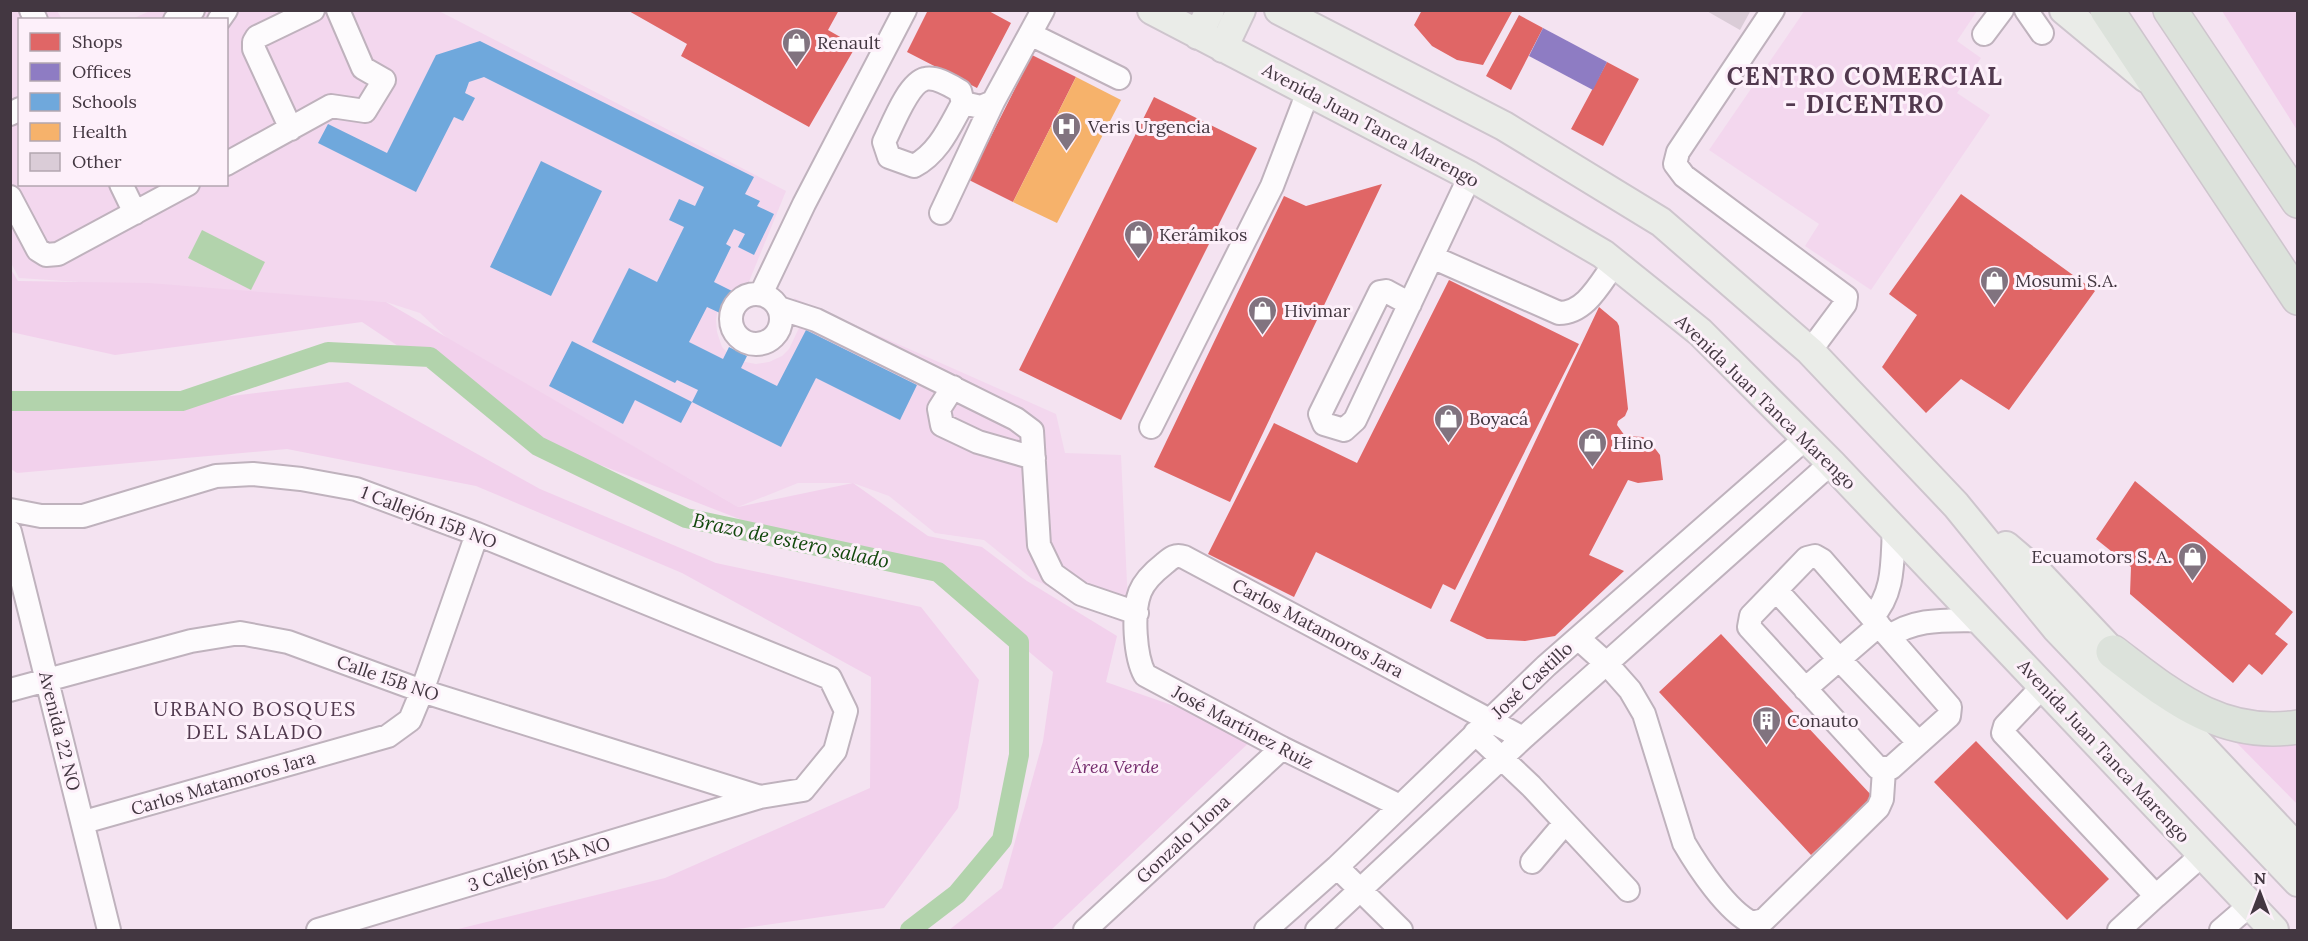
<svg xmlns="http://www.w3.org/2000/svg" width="2308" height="941" font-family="Lora,serif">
<rect width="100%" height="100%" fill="#f4e3f1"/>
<path fill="#f3d7ee" d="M 437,10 L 786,191 L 748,284 L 737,287 L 724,296 L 718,308 L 716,320 L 717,332 L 722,347 L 731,356 L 740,361 L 756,364 L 769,362 L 782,356 L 789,349 L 799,328 L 800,310 L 794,298 L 1056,414 L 1065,453 L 1121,455 L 1129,626 L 1031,578 L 984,540 L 935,533 L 889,496 L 853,483 L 798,483 L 738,507 L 448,339 L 420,313 L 386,302 L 19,278 L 10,261 L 10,11 L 57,11 L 62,19 L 20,20 L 20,184 L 226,184 L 226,20 L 132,19 L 150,11 Z
M 1805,10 L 1977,11 L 1957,41 L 1981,58 L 1957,93 L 1990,115 L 1871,290 L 1805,246 L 1819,224 L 1709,150 Z"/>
<path fill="#f2d1ec" d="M 2222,11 L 2297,11 L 2297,130 Z
M 10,268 L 18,281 L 149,283 L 386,302 L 738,507 L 853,483 L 928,536 L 982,547 L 1027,581 L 1117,636 L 1106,682 L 1257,735 L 1051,930 L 949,930 L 1002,888 L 1043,741 L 1053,672 L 926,565 L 796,541 L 544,443 L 362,322 L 115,355 L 11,332 Z
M 348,382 L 540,489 L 716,563 L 921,607 L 979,680 L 958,808 L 884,908 L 731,930 L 454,930 L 665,878 L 870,788 L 871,677 L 682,573 L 476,486 L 287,449 L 17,473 L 11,469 L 11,402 L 182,402 Z
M 2229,735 L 2297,742 L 2297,804 Z"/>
<path fill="#b2d3ac" d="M 202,230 L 265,262 L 251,290 L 188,258 Z"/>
<path fill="#e06666" d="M 627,10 L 839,10 L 828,30 L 856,46 L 809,127 L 681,56 L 687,44 Z
M 928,10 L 987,10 L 1011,23 L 977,88 L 907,52 Z
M 1422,10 L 1513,10 L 1483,65 L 1457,60 L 1432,46 L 1414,25 Z
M 1519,15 L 1543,28 L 1511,90 L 1486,76 Z
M 1032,55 L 1076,77 L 1013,202 L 969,180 Z
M 1607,62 L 1639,79 L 1603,146 L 1571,129 Z
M 1154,97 L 1257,148 L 1121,420 L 1019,370 Z
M 1382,184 L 1230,502 L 1154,467 L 1284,196 L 1306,206 Z
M 1961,194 L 2095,291 L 2009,410 L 1961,379 L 1926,413 L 1882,367 L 1917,315 L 1889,294 Z
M 1449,280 L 1579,344 L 1455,590 L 1443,584 L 1431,609 L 1316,552 L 1294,597 L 1208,554 L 1274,423 L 1357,463 Z
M 1599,307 L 1617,322 L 1619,326 L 1628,409 L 1625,416 L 1618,421 L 1617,425 L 1625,436 L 1643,437 L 1650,442 L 1660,455 L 1663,480 L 1638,483 L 1628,480 L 1589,555 L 1624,571 L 1555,636 L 1525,641 L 1487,639 L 1450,621 Z
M 2135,481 L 2293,612 L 2275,634 L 2288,644 L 2262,675 L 2249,664 L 2233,683 L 2130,594 L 2131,567 L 2096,539 Z
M 1721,634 L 1873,797 L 1811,855 L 1659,692 Z
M 1976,741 L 2109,879 L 2067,920 L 1934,782 Z"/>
<path fill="#8e7cc3" d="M 1543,28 L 1607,62 L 1593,90 L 1529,56 Z"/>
<path fill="#6fa8dc" d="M 480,41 L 754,177 L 745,194 L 760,201 L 757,206 L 774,214 L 754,255 L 738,247 L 745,234 L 734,229 L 726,244 L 731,247 L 714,282 L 734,292 L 722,314 L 707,307 L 689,342 L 723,359 L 729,347 L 747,356 L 741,368 L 777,386 L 806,330 L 917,385 L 900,420 L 816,378 L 781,447 L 692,402 L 698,390 L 677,380 L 675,383 L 592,342 L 629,268 L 657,282 L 684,227 L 669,220 L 679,199 L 695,206 L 704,187 L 484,77 L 469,82 L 465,93 L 475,98 L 463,121 L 454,117 L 416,192 L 318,143 L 328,124 L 387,153 L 436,55 Z
M 541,161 L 602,191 L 551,296 L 490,267 Z
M 572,341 L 692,402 L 681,423 L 635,400 L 623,424 L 549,386 Z"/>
<path fill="#f6b26b" d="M 1076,77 L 1121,100 L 1057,223 L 1013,202 Z"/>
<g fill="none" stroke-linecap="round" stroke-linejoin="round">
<path stroke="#b2d3ac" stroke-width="20" d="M 10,401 L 182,401 L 328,352 L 430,357 L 538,446 L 686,518 L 938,572 L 1019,642 L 1019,755 L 1002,840 L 957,894 L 910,930"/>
</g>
<path fill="#daccd7" d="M 1705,10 L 1751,10 L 1740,30 Z"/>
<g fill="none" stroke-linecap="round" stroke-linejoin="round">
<defs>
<path id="minor" d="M 31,10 L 36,20
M 1773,10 L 1678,152 L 1675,164 L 1684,176 L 1846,297 L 1845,304 L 1810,351
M 2026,10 L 2042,33
M 175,20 L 193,10
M 219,20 L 226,10
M 1030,34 L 1119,78
M 1984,34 L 2002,10
M 963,103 C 950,126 939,153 914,166 L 889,157 L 884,142 C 892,126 908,83 925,79 C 936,76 951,86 960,91 L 963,103 L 981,107 L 993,102 L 1043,10
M 10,114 L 20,109
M 291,129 L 254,49 L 254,42 L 257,37 L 313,10
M 226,164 L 331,106 L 365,111 L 384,80 L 363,68 L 338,10
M 121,184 L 135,213
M 10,197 L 38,250 L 46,255 L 58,254 L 188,184
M 941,213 L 993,102
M 1432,257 L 1559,313 C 1586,313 1600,283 1615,263
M 761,294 L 804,204 L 905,10
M731 319a25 25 0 1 1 50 0a25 25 0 1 1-50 0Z
M 1410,304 L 1386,291 L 1380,292 L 1320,414 L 1324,424 L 1344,430 L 1355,420 L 1470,176
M 779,308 L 816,320 L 1016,419 L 1032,431 L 1039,545 L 1053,574 L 1081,594 L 1137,613
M 953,387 L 939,409 L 942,425 L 978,442 L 1034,458
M 1151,427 L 1272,186 L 1308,92
M 10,510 L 41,516 L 83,516 L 216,476 L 253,474 L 301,479 L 356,489 L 477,534 L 830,678 L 846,711 L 835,751 L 803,790 L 760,797 L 318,930
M 10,532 L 109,930
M 1815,556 L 1822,560 L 1950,707 L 1949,716 L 1891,768 L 1878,768 L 1749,627 L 1751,616 L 1807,558 Z
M 1776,590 L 1839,659 L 1919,743
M 1872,617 C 1895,593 1892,560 1894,529
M 1889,637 C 1916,617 1949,621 1980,620
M 1578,638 L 1607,664 L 1630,690 L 1644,714 L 1684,843 C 1698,867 1727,911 1752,923 L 1764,920 L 1878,808 L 1882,799 L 1884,770
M 2043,686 L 2005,726 L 2003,733 L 2156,896 L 2119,930
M 1805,689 L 1879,625
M 10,690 L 191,641 L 240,633 L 288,642 L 422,691 L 760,797
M 1475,733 L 1531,786 L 1628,890
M 1400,806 L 1282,748 L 1145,675 C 1135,657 1132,613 1140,592 C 1144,582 1155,571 1164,564 C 1171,558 1175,554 1184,557 L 1523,738
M 84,822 L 388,736 L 410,720 L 422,691 L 477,534
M 1532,862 L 1565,823
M 1337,867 L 1401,930
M 2156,896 L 2202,855
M 1085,930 L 1282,748
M 1266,930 L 1337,867 L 1546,666 L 1806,438
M 1317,930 L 1523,738 L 1831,463
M 2221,930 L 2250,905"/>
<path id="major" d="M 1152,10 L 1470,176 L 1603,254 L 1700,332 L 1831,463 L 2274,930
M 1279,10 L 1504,126 L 1661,222 L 1810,351 L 1956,505 L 2056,628 L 2298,882
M 2064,10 L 2146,78
M 1198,35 L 1210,10
M 1223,48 L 1241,10
M 2006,546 L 2040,575 L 2298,849"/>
<path id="highway" d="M 2107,10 L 2298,298
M 2170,10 L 2298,201
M 2113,652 C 2170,695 2220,739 2298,727"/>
</defs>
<use href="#minor" stroke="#bfb2bd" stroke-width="26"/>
<use href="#major" stroke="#cec5cd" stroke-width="32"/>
<use href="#highway" stroke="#cec5cd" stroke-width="36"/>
<use href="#minor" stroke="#fdfbfd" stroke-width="22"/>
<use href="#major" stroke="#eaece8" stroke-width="28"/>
<use href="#highway" stroke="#dce2db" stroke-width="33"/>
</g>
<defs>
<symbol id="shop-pin" viewBox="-11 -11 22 30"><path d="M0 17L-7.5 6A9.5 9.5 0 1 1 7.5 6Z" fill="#81737f" stroke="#fdf0fa"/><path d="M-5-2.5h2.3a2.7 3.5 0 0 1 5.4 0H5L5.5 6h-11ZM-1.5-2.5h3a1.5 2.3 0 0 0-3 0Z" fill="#fff"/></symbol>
<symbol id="hospital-pin" viewBox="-11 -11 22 30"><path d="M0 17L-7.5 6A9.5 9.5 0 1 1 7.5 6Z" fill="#81737f" stroke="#fdf0fa"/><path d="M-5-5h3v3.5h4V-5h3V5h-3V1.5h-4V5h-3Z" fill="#fff"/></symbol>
<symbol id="building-pin" viewBox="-11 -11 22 30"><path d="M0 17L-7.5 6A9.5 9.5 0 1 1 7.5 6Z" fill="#81737f" stroke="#fdf0fa"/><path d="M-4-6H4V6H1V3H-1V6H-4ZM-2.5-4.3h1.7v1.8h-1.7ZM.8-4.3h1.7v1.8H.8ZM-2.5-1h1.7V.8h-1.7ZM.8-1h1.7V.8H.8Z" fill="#fff"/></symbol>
</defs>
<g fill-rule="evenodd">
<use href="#shop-pin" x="780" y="26" width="33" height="45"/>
<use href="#hospital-pin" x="1050" y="110" width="33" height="45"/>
<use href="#shop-pin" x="1122" y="218" width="33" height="45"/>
<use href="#shop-pin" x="1978" y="264" width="33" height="45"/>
<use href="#shop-pin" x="1246" y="294" width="33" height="45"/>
<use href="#shop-pin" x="1432" y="402" width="33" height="45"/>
<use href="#shop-pin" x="1576" y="426" width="33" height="45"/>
<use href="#shop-pin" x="2176" y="540" width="33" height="45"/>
<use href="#building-pin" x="1750" y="704" width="33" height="45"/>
</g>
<g text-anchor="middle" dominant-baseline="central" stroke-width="6" stroke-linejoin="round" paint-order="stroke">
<g font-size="18" fill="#433741" stroke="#fdf0fa" text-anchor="start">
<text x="817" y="42">Renault</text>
<text x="1088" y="126">Veris Urgencia</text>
<text x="1159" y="234">Kerámikos</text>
<text x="2015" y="280">Mosumi S.A.</text>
<text x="1284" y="310">Hivimar</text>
<text x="1469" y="418">Boyacá</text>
<text x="1613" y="442">Hino</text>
<text x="2172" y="556" text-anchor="end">Ecuamotors S. A.</text>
<text x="1787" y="720">Conauto</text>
</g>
<g font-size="18" fill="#433741" stroke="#fdf0fa">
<text transform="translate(1371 125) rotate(28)">Avenida Juan Tanca Marengo</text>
<text transform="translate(1766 402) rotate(44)">Avenida Juan Tanca Marengo</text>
<text transform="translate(429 517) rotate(21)">1 Callejón 15B NO</text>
<text transform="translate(1318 628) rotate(28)">Carlos Matamoros Jara</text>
<text transform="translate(388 678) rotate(19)">Calle 15B NO</text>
<text transform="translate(1532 680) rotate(-43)">José Castillo</text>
<text transform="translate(1243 727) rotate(28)">José Martínez Ruiz</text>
<text transform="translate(60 731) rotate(76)">Avenida 22 NO</text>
<text transform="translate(2104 751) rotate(47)">Avenida Juan Tanca Marengo</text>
<text transform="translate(223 783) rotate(-16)">Carlos Matamoros Jara</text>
<text transform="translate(1183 839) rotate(-43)">Gonzalo Llona</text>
<text transform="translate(539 864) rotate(-17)">3 Callejón 15A NO</text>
</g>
<g font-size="18" font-style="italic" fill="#742b6c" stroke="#fdf0fa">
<text x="1115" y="766">Área Verde</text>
</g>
<g font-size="20" font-style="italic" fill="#12480c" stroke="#fdf0fa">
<text transform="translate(791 540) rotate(12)">Brazo de estero salado</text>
</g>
<g font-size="20" letter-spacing="1.5" fill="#51394e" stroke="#fdf0fa">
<text x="255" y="708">URBANO BOSQUES<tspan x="255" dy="23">DEL SALADO</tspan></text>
</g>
<g font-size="24" font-weight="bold" letter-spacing="1.5" fill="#51394e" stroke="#fdf0fa">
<text x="1865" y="76">CENTRO COMERCIAL<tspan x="1865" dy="28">- DICENTRO</tspan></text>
</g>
</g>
<rect width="2308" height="941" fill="none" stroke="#433741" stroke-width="24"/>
<rect x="18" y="18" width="210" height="168" fill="#fdf0fa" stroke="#b3a6b0" stroke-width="1.5"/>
<rect x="30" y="33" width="30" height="18" fill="#e06666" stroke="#b3a6b0" stroke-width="1.5"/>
<text x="72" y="48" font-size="18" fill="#433741">Shops</text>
<rect x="30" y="63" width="30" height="18" fill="#8e7cc3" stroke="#b3a6b0" stroke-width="1.5"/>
<text x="72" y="78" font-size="18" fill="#433741">Offices</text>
<rect x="30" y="93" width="30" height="18" fill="#6fa8dc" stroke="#b3a6b0" stroke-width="1.5"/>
<text x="72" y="108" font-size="18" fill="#433741">Schools</text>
<rect x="30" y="123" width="30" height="18" fill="#f6b26b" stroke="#b3a6b0" stroke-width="1.5"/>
<text x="72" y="138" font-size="18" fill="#433741">Health</text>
<rect x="30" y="153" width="30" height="18" fill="#daccd7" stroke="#b3a6b0" stroke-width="1.5"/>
<text x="72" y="168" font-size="18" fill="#433741">Other</text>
<g transform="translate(2260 893)" stroke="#fdf0fa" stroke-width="4.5" paint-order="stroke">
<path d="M0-4.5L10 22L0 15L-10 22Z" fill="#433741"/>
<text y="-9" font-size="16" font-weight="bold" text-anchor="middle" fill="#433741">N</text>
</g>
</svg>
